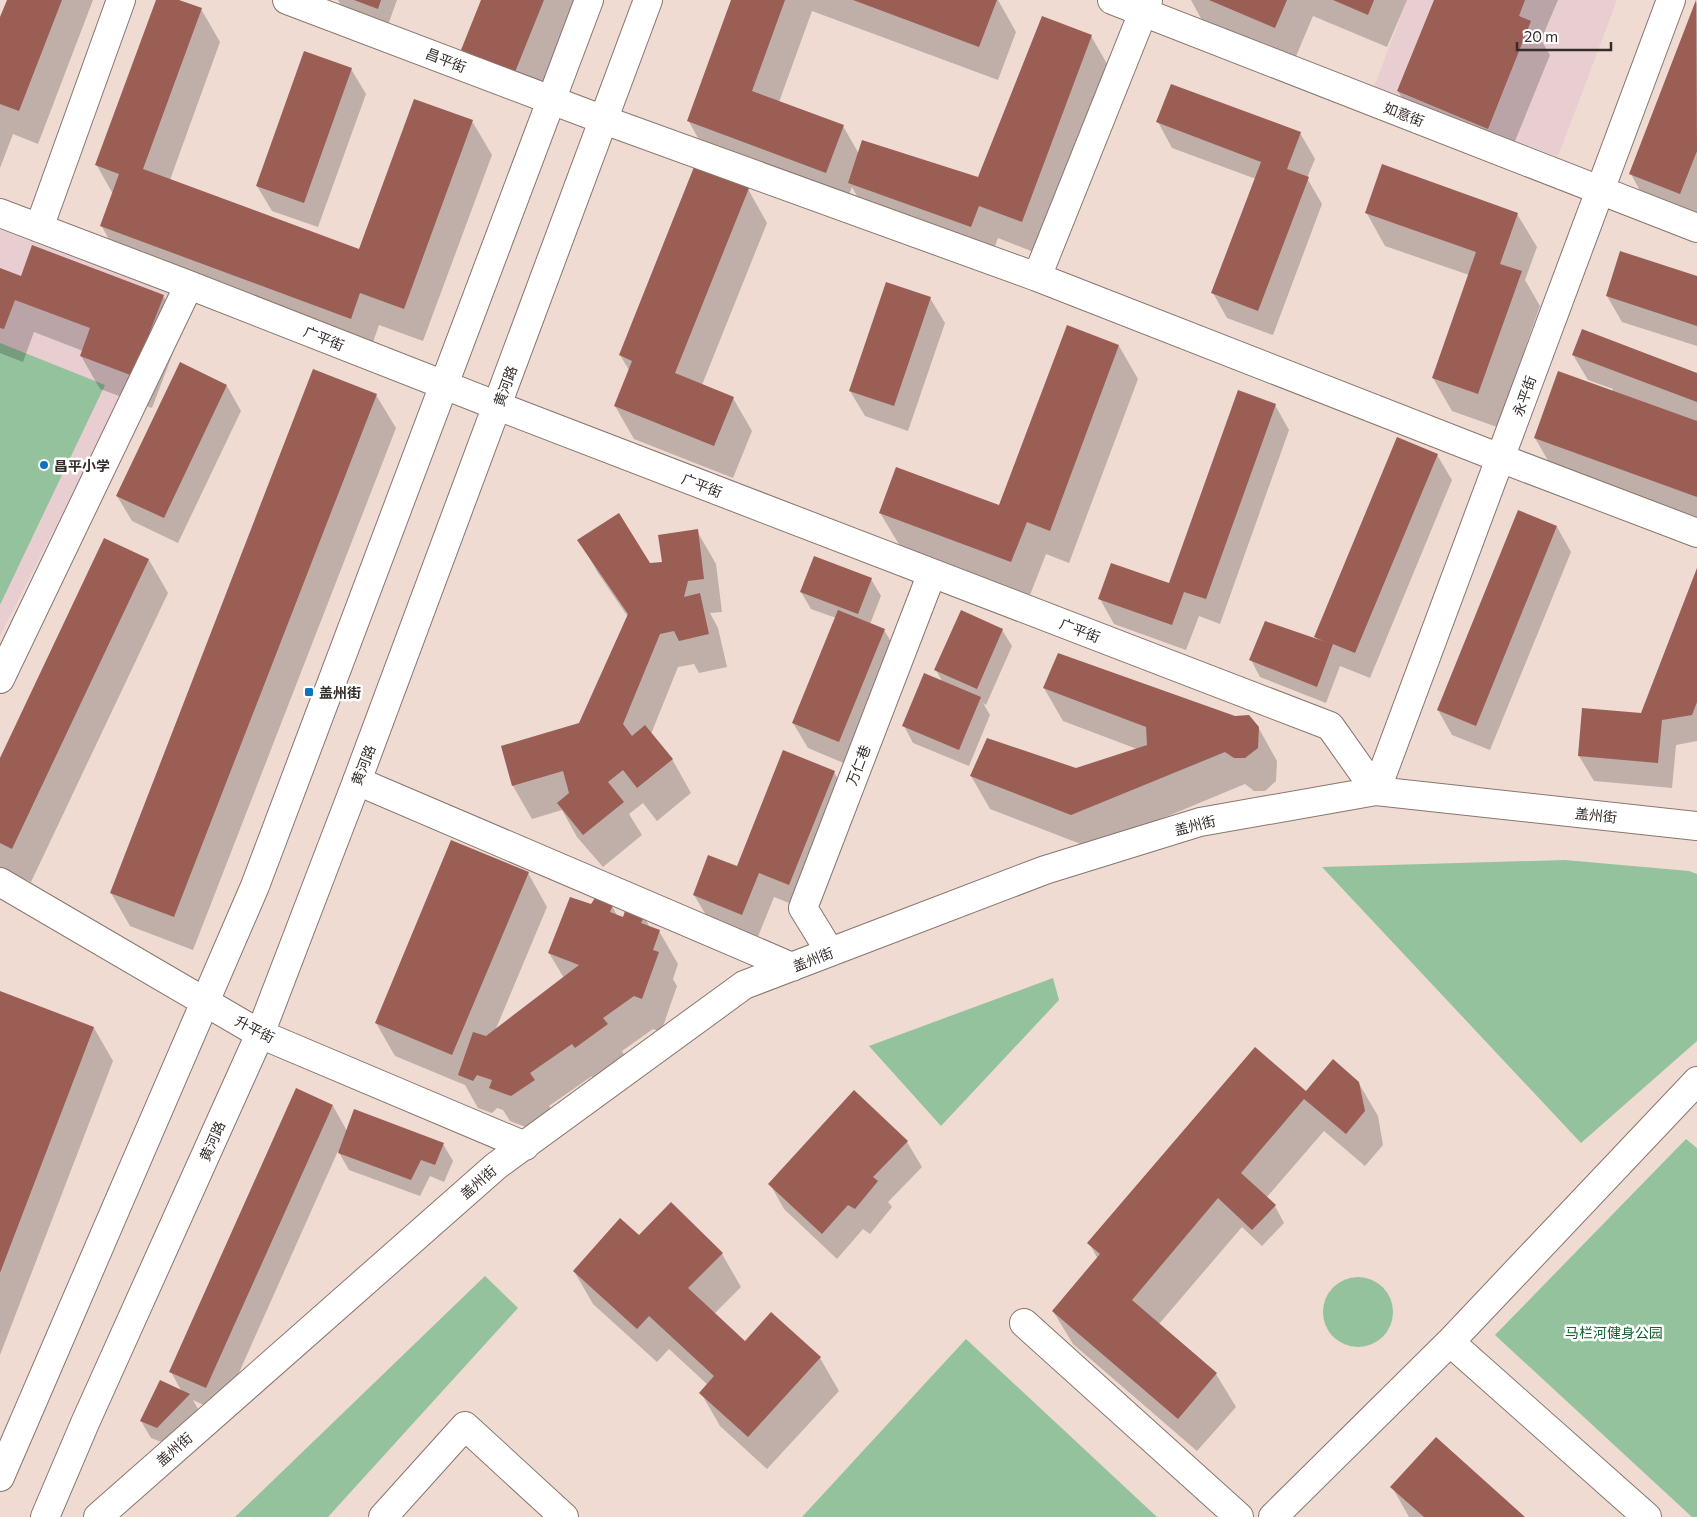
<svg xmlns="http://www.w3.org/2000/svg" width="1697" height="1517" font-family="Commissioner,'Noto Sans SC',sans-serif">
<rect width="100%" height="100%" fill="#efdbd2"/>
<path fill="#e9ced1" d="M 1407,0 L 1617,0 L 1558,157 L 1374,87 Z
M 0,230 L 174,294 L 0,636 Z"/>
<path fill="#94c29d" d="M 0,343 L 105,385 L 0,605 Z
M 1565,860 L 1689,871 L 1697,874 L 1697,1041 L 1581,1143 L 1322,867 Z
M 1053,978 L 1059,1000 L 941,1126 L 869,1046 Z
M 1686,1139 L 1697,1148 L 1697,1517 L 1692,1517 L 1495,1335 Z
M 485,1276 L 518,1308 L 328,1517 L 235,1517 Z
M1323 1312a35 35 0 1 1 70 0a35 35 0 1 1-70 0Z
M 966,1339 L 1157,1517 L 802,1517 Z"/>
<path fill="#0003" d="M 8,0 L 93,0 L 38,144 L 13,134 L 0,168 L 0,21 Z
M 157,0 L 176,0 L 201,9 L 220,42 L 170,180 L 359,250 L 415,100 L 472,121 L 492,155 L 423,341 L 379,325 L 370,351 L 120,259 L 101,225 L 113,194 L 96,164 Z
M 338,0 L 397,0 L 388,25 L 342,8 Z
M 483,0 L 576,0 L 534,104 L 482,83 L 462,50 Z
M 733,0 L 998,0 L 1016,32 L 998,80 L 812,11 L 779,102 L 843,126 L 859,154 L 979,178 L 1091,36 L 1110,69 L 1041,255 L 998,238 L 990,260 L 868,216 L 852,187 L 845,205 L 707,154 L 688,120 Z
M 1191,0 L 1407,0 L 1387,47 L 1313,16 L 1294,61 L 1203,22 Z
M 1436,0 L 1558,0 L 1541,40 L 1550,55 L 1507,161 L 1417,124 L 1398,91 Z
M 1697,1 L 1697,213 L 1695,219 L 1645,200 L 1631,174 Z
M 351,69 L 366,94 L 318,227 L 272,211 L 257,186 Z
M 1158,122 L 1300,133 L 1315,159 L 1307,178 L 1322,204 L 1273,335 L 1227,318 L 1213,293 L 1256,179 L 1172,148 Z
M 748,189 L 767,223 L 702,385 L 733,398 L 752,431 L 733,478 L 634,439 L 615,406 L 629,370 L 620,355 Z
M 1366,212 L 1517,214 L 1537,247 L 1525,280 L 1540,306 L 1497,427 L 1452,411 L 1433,378 L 1469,275 L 1385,246 Z
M 0,269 L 22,278 L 163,296 L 182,329 L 152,408 L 100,389 L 81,356 L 83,351 L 34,332 L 23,362 L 0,353 Z
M 1697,277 L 1697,346 L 1622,322 L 1607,296 Z
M 930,298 L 945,323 L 908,431 L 865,416 L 850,391 Z
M 1119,346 L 1138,379 L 1069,563 L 1046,554 L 1030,595 L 900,546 L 880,513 L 1000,507 Z
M 1573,355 L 1697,374 L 1697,523 L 1554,471 L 1535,438 L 1612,392 L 1613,389 L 1588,380 Z
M 227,386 L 241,411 L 178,543 L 132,521 L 117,496 Z
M 376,395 L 396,428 L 193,950 L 130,926 L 111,893 Z
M 1275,405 L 1289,430 L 1220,624 L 1199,616 L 1186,650 L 1114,624 L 1100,599 L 1170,585 Z
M 1437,455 L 1452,480 L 1370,678 L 1340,666 L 1326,703 L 1260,677 L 1251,660 L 1318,641 L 1316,637 Z
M 1557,527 L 1571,552 L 1490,750 L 1452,735 L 1438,710 Z
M 697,531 L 716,564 L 722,612 L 710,613 L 718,628 L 727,667 L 699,673 L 694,664 L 678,667 L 651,734 L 672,759 L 691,793 L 657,821 L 643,803 L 629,814 L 642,835 L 603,867 L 577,837 L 562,810 L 532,819 L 513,786 L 502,747 L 579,724 L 628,617 L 598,573 L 579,540 L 650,564 L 663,563 Z
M 105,539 L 149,560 L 168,593 L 31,882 L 0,867 L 0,761 Z
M 1697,571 L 1697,741 L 1676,745 L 1672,788 L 1594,781 L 1579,756 L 1642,715 Z
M 871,579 L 881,596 L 870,624 L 884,630 L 899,655 L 853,767 L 808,748 L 793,723 L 836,618 L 811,609 L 801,592 Z
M 1002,630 L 1012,646 L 986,705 L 983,703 L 990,715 L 969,766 L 913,743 L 904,726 L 943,683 L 936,670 Z
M 1044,688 L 1258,727 L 1277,761 L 1276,781 L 1265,791 L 1254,791 L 1245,784 L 1091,848 L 990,809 L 971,776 L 1076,770 L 1137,749 L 1063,721 Z
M 834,772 L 848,797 L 804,909 L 774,897 L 757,939 L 709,920 L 694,895 L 738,868 Z
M 528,873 L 547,907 L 495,1031 L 564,978 L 549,953 L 591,906 L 612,906 L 618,917 L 624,919 L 644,916 L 650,928 L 659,931 L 678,964 L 673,979 L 677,986 L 661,1032 L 653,1029 L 622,1051 L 626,1058 L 595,1080 L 592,1076 L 549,1106 L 553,1113 L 531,1129 L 510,1121 L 503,1110 L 497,1108 L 492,1113 L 478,1108 L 465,1085 L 395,1056 L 376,1023 Z
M 0,992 L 94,1028 L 113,1061 L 0,1355 Z
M 1358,1082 L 1378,1116 L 1383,1145 L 1365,1166 L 1324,1131 L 1266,1198 L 1275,1206 L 1284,1223 L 1262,1246 L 1242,1227 L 1159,1324 L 1216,1374 L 1236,1407 L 1197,1451 L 1073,1344 L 1053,1311 L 1098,1259 L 1089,1243 L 1306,1093 Z
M 854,1092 L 907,1142 L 922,1167 L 888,1202 L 892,1207 L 870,1234 L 863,1229 L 837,1259 L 784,1209 L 770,1184 Z
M 333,1106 L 347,1131 L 443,1144 L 453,1161 L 444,1182 L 430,1176 L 420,1196 L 349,1170 L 338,1151 L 221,1413 L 193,1400 L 199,1411 L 167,1444 L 151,1438 L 141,1421 L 182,1392 L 171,1372 Z
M 639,1236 L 722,1254 L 741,1287 L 714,1314 L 745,1343 L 820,1358 L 839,1391 L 767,1469 L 720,1426 L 701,1393 L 708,1385 L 669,1349 L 657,1362 L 593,1304 L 574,1271 Z
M 1392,1487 L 1523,1517 L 1409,1517 Z"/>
<path fill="#9a5e55" d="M 7,0 L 62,0 L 19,111 L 0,104 L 0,17 Z
M 156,0 L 179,0 L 202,8 L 143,169 L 359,249 L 414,99 L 473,120 L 404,309 L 360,293 L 351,319 L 100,226 L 119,174 L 95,165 Z
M 354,0 L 381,0 L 378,9 Z
M 481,0 L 544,0 L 515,72 L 461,50 Z
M 731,0 L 785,0 L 752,91 L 844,125 L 826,173 L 687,121 Z
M 853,0 L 997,0 L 979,47 Z
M 1209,0 L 1287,0 L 1275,28 Z
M 1333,0 L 1374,0 L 1368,15 Z
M 1434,0 L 1525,0 L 1519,16 L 1531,21 L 1488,129 L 1397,91 Z
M 1696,0 L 1697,151 L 1680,194 L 1629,174 Z
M 1042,16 L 1092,35 L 1022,222 L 979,206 L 971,227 L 848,183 L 862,140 L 978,177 Z
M 304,51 L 352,68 L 304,203 L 256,186 Z
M 1171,84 L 1301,132 L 1287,169 L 1309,177 L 1258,311 L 1211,293 L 1261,162 L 1156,122 Z
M 1382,164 L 1518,213 L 1500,264 L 1522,271 L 1478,394 L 1432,378 L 1476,252 L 1365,213 Z
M 694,167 L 749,188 L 675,373 L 734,397 L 714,446 L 614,406 L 632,361 L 619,355 Z
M 32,245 L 164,295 L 133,376 L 80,356 L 90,328 L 15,300 L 4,329 L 0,328 L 0,268 L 21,276 Z
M 1620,251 L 1697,276 L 1697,326 L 1606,296 Z
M 886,282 L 931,297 L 894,406 L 849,391 Z
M 1067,325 L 1119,345 L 1050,531 L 1027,522 L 1011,562 L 879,513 L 896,467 L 999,505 Z
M 1582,329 L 1697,373 L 1697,402 L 1572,355 Z
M 180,362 L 227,385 L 164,518 L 116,496 Z
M 313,369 L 377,394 L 174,917 L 110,893 Z
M 1558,371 L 1697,421 L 1697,497 L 1534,438 Z
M 1238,390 L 1276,404 L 1206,599 L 1184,592 L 1172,625 L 1098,599 L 1111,563 L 1169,583 Z
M 1397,437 L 1438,454 L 1355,653 L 1333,644 L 1317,687 L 1249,660 L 1265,621 L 1326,642 L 1314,637 Z
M 1518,510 L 1557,526 L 1476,726 L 1437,710 Z
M 619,513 L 650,563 L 662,562 L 658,535 L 698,529 L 704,579 L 688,581 L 684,597 L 700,593 L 709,634 L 679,641 L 674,631 L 660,634 L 623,724 L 632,736 L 645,725 L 673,759 L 637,788 L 623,770 L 608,782 L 624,802 L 583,835 L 557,803 L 569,793 L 563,771 L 512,786 L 501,746 L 579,723 L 628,614 L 577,540 Z
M 104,538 L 149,559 L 12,849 L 0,843 L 0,758 Z
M 814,556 L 872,578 L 858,614 L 800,592 Z
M 1697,568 L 1697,702 L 1692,715 L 1662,720 L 1658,763 L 1578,756 L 1582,708 L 1641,713 Z
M 838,610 L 885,629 L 839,742 L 792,723 Z
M 961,610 L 1003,629 L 977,689 L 934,670 Z
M 1058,653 L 1235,716 L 1249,715 L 1259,727 L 1258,748 L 1245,758 L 1234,758 L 1225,752 L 1071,815 L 970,776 L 987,738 L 1076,768 L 1147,745 L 1146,727 L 1043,688 Z
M 924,673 L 981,697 L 959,750 L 902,726 Z
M 783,750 L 835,771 L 789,885 L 759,873 L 742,915 L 693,895 L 708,855 L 737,866 Z
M 451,840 L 529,872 L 452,1055 L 375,1023 Z
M 570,897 L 591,904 L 595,898 L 613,905 L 610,912 L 623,917 L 626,908 L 645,915 L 641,923 L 660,930 L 653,950 L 659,952 L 642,999 L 634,996 L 603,1018 L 608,1024 L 575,1048 L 572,1044 L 530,1073 L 535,1080 L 511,1096 L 489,1088 L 492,1080 L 477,1075 L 473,1081 L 458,1075 L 473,1032 L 486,1036 L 579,965 L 548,953 Z
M 0,991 L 94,1027 L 0,1273 Z
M 1255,1047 L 1306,1091 L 1333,1059 L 1359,1082 L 1365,1111 L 1346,1134 L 1304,1099 L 1241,1173 L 1276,1205 L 1252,1230 L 1218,1198 L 1132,1300 L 1217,1373 L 1178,1419 L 1052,1311 L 1100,1254 L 1087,1243 Z
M 296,1088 L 333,1105 L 206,1388 L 169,1372 Z
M 854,1090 L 908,1141 L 873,1177 L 878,1181 L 855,1209 L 848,1205 L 822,1234 L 768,1184 Z
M 354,1109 L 444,1143 L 435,1165 L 421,1160 L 411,1180 L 338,1153 Z
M 671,1202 L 723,1253 L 688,1288 L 745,1341 L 771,1312 L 821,1357 L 748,1437 L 699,1393 L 714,1376 L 649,1316 L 637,1329 L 573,1271 L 620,1218 L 639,1235 Z
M 160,1380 L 190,1394 L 157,1428 L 140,1421 Z
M 1436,1437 L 1525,1517 L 1424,1517 L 1390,1487 Z"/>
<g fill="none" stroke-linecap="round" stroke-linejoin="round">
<defs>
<path id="minor" d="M 287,0 L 604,120 L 1037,277 L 1500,458 L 1697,533
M 1112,0 L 1697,228
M 0,213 L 189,285 L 508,410 L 1330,726 L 1376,791
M 39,228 L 121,0
M 1037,277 L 1148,0
M 0,679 L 189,285
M 357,781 L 792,967
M 1376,791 L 1671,0
M 0,882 L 260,1034 L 525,1146
M 830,952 L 803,908 L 932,573
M 1024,1323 L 1239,1517
M 1450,1342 L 1647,1517
M 98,1517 L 496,1166 L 744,985 L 1045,870 L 1200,822 L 1376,791 L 1697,826
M 383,1517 L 465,1426 L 564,1517
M 1273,1517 L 1450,1342 L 1697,1081"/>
<path id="major" d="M 0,1477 L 255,886 L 589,0
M 45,1517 L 85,1423 L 260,1034 L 357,781 L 648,0"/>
</defs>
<use href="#minor" stroke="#88766e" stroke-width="30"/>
<use href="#major" stroke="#88766e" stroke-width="30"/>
<use href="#minor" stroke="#fff" stroke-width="28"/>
<use href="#major" stroke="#fff" stroke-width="28"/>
</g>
<g fill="#0c73be" stroke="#fff" stroke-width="2">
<circle cx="44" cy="465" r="5"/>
<rect x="304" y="687" width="10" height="10" rx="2.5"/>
</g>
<g text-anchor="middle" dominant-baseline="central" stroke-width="5" stroke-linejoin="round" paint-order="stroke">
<g font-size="14" fill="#352d2a" stroke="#fff">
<text transform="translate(446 60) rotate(21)">昌平街</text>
<text transform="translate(1404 114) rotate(21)">如意街</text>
<text transform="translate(324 338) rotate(22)">广平街</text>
<text transform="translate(505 386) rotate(-70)">黄河路</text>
<text transform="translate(1524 396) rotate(-70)">永平街</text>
<text transform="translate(702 485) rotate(21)">广平街</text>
<text transform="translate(1080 630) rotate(21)">广平街</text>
<text transform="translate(363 765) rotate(-69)">黄河路</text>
<text transform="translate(858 765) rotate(-69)">万仁巷</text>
<text transform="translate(1596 815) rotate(6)">盖州街</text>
<text transform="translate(1195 825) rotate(-14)">盖州街</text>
<text transform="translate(813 959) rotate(-21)">盖州街</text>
<text transform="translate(255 1029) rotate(27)">升平街</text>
<text transform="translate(212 1141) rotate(-66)">黄河路</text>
<text transform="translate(478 1182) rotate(-41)">盖州街</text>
<text transform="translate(174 1449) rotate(-41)">盖州街</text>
</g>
<g font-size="14" font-weight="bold" fill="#352d2a" stroke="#fff" text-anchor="start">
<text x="54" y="465">昌平小学</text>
<text x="319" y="692">盖州街</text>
</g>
<g font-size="14" fill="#116230" stroke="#fff">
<text x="1614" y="1332">马栏河健身公园</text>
</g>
</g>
<path d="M1517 42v8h94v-8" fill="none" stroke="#352d2a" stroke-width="2.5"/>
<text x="1524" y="42" font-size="15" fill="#352d2a" stroke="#ffffff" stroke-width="4" paint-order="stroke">20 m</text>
</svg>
